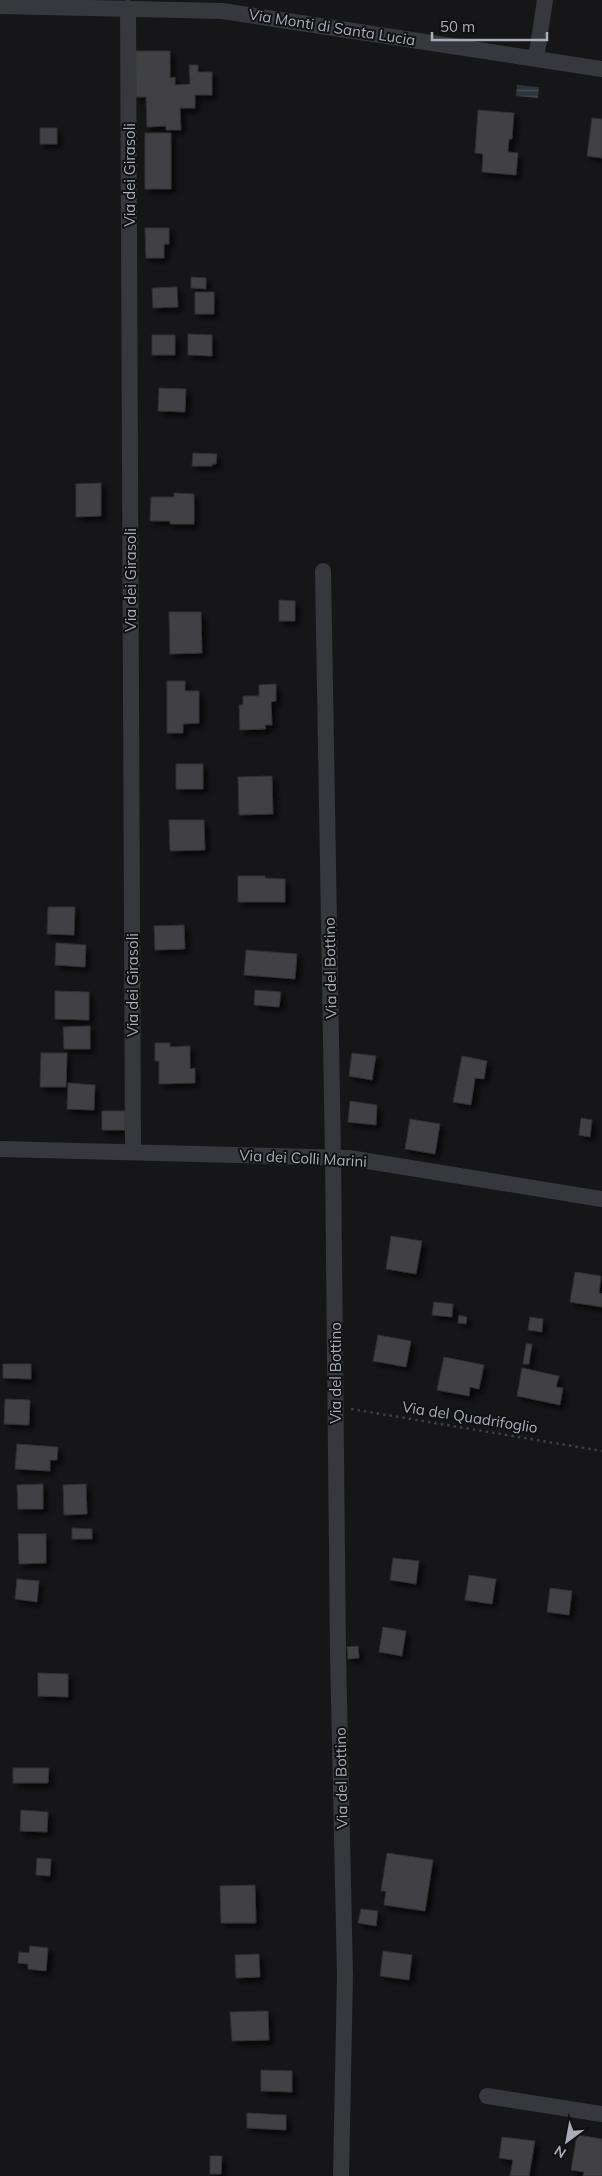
<svg xmlns="http://www.w3.org/2000/svg" width="602" height="2176" font-family="Mulish,sans-serif">
<defs>
<pattern id="water-rules" width="6" height="5" patternUnits="userSpaceOnUse" patternTransform="scale(1.25)"><rect width="6" height="5" fill="#2c353c"/><path d="M0 2.5h6" fill="none" stroke="#485056"/></pattern>
<filter id="shadow"><feDropShadow dx="4.5" dy="4.5" stdDeviation="2.5" flood-color="#0009"/></filter>
</defs>
<rect width="100%" height="100%" fill="#161618"/>
<path fill="url(#water-rules)" d="M 517,85 L 539,87 L 538,98 L 516,96 Z"/>
<path fill="#404145" stroke="#303034" filter="url(#shadow)" d="M 135,51 L 170,51 L 170,78 L 175,77 L 175,85 L 190,84 L 189,65 L 198,65 L 198,72 L 212,72 L 212,95 L 195,95 L 195,108 L 180,108 L 181,130 L 166,130 L 166,126 L 147,127 L 146,97 L 136,97 Z
M 478,110 L 514,113 L 512,139 L 509,139 L 508,152 L 518,153 L 516,175 L 482,172 L 483,154 L 475,153 Z
M 592,118 L 602,119 L 602,158 L 587,156 Z
M 40,128 L 57,128 L 57,144 L 40,144 Z
M 145,133 L 171,133 L 171,189 L 145,189 Z
M 145,228 L 169,228 L 169,244 L 164,244 L 164,258 L 146,258 Z
M 191,277 L 206,278 L 206,289 L 191,288 Z
M 177,287 L 178,307 L 153,308 L 152,288 Z
M 195,292 L 214,292 L 214,314 L 195,314 Z
M 188,334 L 212,335 L 212,356 L 188,355 Z
M 152,335 L 175,335 L 175,355 L 152,355 Z
M 159,388 L 186,389 L 185,412 L 158,411 Z
M 193,453 L 217,454 L 216,464 L 212,464 L 212,466 L 192,466 Z
M 101,483 L 101,516 L 76,517 L 76,484 Z
M 174,493 L 194,494 L 194,524 L 170,524 L 170,521 L 150,521 L 151,497 L 174,497 Z
M 279,600 L 295,601 L 295,621 L 279,621 Z
M 169,612 L 201,612 L 202,653 L 170,654 Z
M 167,681 L 185,681 L 185,691 L 199,691 L 199,723 L 183,724 L 183,733 L 167,733 Z
M 276,684 L 276,701 L 271,702 L 272,725 L 265,725 L 266,729 L 240,730 L 239,705 L 243,705 L 243,696 L 259,696 L 259,685 Z
M 176,764 L 203,764 L 203,789 L 176,789 Z
M 272,776 L 273,814 L 239,815 L 238,777 Z
M 169,820 L 204,820 L 205,850 L 170,851 Z
M 238,876 L 265,876 L 265,878 L 285,879 L 285,902 L 238,902 Z
M 48,907 L 75,907 L 74,935 L 47,934 Z
M 184,925 L 185,949 L 155,950 L 154,926 Z
M 56,943 L 86,945 L 85,967 L 55,965 Z
M 246,950 L 297,954 L 295,979 L 244,975 Z
M 255,990 L 281,992 L 279,1007 L 254,1005 Z
M 55,991 L 89,992 L 89,1020 L 55,1019 Z
M 90,1026 L 90,1049 L 64,1049 L 63,1027 Z
M 155,1043 L 170,1043 L 170,1047 L 190,1046 L 190,1069 L 195,1068 L 195,1083 L 159,1084 L 159,1061 L 155,1061 Z
M 41,1053 L 67,1053 L 66,1087 L 40,1087 Z
M 352,1053 L 376,1056 L 372,1080 L 349,1076 Z
M 462,1056 L 487,1061 L 484,1079 L 475,1078 L 471,1105 L 453,1102 Z
M 68,1083 L 95,1085 L 94,1110 L 67,1109 Z
M 350,1101 L 377,1105 L 376,1125 L 348,1122 Z
M 102,1111 L 125,1111 L 125,1130 L 102,1130 Z
M 581,1118 L 592,1120 L 590,1137 L 579,1135 Z
M 410,1119 L 440,1124 L 435,1154 L 405,1149 Z
M 391,1236 L 422,1241 L 416,1274 L 386,1269 Z
M 575,1272 L 601,1276 L 599,1293 L 602,1294 L 602,1307 L 570,1302 Z
M 434,1302 L 453,1304 L 452,1317 L 432,1315 Z
M 459,1315 L 467,1317 L 466,1324 L 458,1323 Z
M 530,1317 L 543,1319 L 542,1332 L 528,1330 Z
M 378,1335 L 411,1341 L 406,1367 L 373,1361 Z
M 526,1344 L 532,1344 L 529,1364 L 523,1364 Z
M 444,1357 L 484,1365 L 479,1389 L 470,1387 L 469,1396 L 437,1390 Z
M 3,1364 L 31,1364 L 31,1379 L 3,1378 Z
M 522,1368 L 559,1376 L 556,1387 L 563,1388 L 560,1405 L 517,1396 Z
M 5,1399 L 30,1400 L 29,1425 L 4,1424 Z
M 17,1444 L 58,1447 L 57,1460 L 50,1460 L 50,1471 L 15,1469 Z
M 43,1484 L 43,1509 L 18,1509 L 17,1485 Z
M 86,1484 L 87,1514 L 64,1515 L 63,1485 Z
M 72,1528 L 92,1529 L 92,1539 L 72,1539 Z
M 18,1534 L 46,1534 L 46,1563 L 19,1564 Z
M 393,1558 L 419,1561 L 416,1584 L 390,1580 Z
M 469,1575 L 496,1579 L 492,1604 L 465,1600 Z
M 17,1579 L 39,1581 L 37,1602 L 15,1599 Z
M 550,1588 L 572,1591 L 569,1615 L 547,1612 Z
M 383,1627 L 406,1631 L 402,1656 L 379,1652 Z
M 358,1646 L 359,1658 L 348,1659 L 347,1647 Z
M 38,1673 L 68,1674 L 68,1697 L 38,1696 Z
M 13,1768 L 49,1768 L 48,1783 L 13,1783 Z
M 21,1810 L 48,1812 L 47,1832 L 20,1831 Z
M 387,1853 L 433,1860 L 425,1911 L 384,1905 L 386,1891 L 381,1891 Z
M 37,1858 L 51,1859 L 50,1876 L 36,1875 Z
M 255,1885 L 256,1923 L 221,1923 L 220,1886 Z
M 361,1909 L 378,1911 L 376,1926 L 358,1923 Z
M 30,1946 L 48,1948 L 46,1971 L 28,1969 L 28,1964 L 18,1963 L 19,1952 L 29,1953 Z
M 383,1951 L 412,1955 L 409,1980 L 380,1976 Z
M 259,1954 L 260,1977 L 236,1978 L 235,1955 Z
M 268,2011 L 269,2040 L 232,2041 L 230,2012 Z
M 261,2070 L 292,2071 L 292,2092 L 261,2091 Z
M 247,2113 L 286,2115 L 286,2130 L 247,2128 Z
M 577,2135 L 602,2139 L 602,2176 L 583,2176 L 584,2172 L 571,2170 Z
M 502,2137 L 535,2141 L 529,2176 L 510,2176 L 513,2160 L 499,2158 Z
M 210,2156 L 222,2156 L 221,2174 L 210,2174 Z"/>
<g fill="none" stroke-linecap="round" stroke-linejoin="round">
<path stroke="#3d3f44" stroke-width="2.5" stroke-dasharray="2.5 4" stroke-linecap="butt" d="M 351,1409 L 602,1451"/>
<path stroke="#37383d" stroke-width="16" d="M 0,6 L 222,11 L 602,69
M 128,8 L 133,1152
M 536,59 L 545,0
M 323,571 L 333,1157 L 338,1653 L 345,1975 L 341,2176
M 0,1149 L 349,1158 L 602,1199
M 487,2096 L 602,2114"/>
</g>
<g text-anchor="middle" dominant-baseline="central" stroke-width="4" stroke-linejoin="round" paint-order="stroke">
<g font-size="15" fill="#a8adb8" stroke="#111113">
<text transform="translate(332 27) rotate(9)">Via Monti di Santa Lucia</text>
<text transform="translate(129 175) rotate(-90)">Via dei Girasoli</text>
<text transform="translate(130 580) rotate(-90)">Via dei Girasoli</text>
<text transform="translate(330 968) rotate(-91)">Via del Bottino</text>
<text transform="translate(132 985) rotate(-90)">Via dei Girasoli</text>
<text transform="translate(303 1158) rotate(3)">Via dei Colli Marini</text>
<text transform="translate(335 1373) rotate(-90)">Via del Bottino</text>
<text transform="translate(470 1417) rotate(9)">Via del Quadrifoglio</text>
<text transform="translate(341 1778) rotate(-91)">Via del Bottino</text>
</g>
</g>
<g transform="translate(567 2141) rotate(212)" stroke="#111113" stroke-width="4" paint-order="stroke">
<path d="M0-4L9 19L0 12L-9 19Z" fill="#a8adb8"/>
<text y="-8" font-size="14" font-weight="bold" text-anchor="middle" fill="#a8adb8">N</text>
</g>
<path d="M432 32v8h115v-8" fill="none" stroke="#a8adb8" stroke-width="2.5"/>
<text x="440" y="32" font-size="15" fill="#a8adb8" stroke="#111113" stroke-width="4" paint-order="stroke">50 m</text>
</svg>
